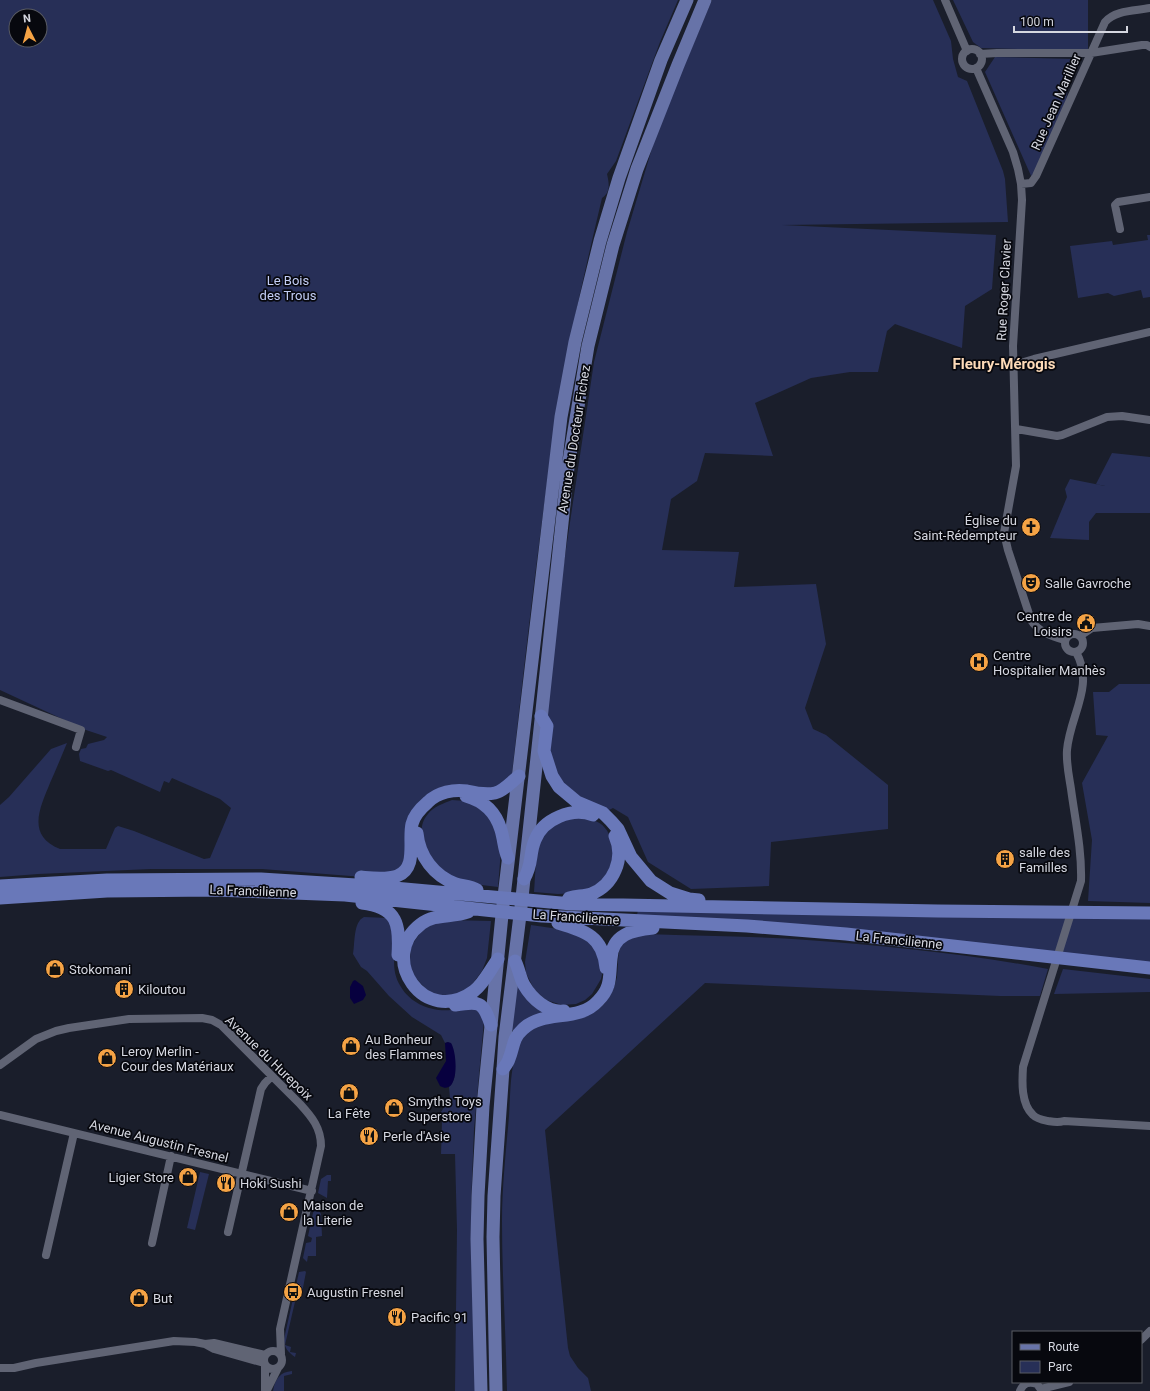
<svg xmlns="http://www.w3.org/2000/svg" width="1150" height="1391" font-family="Roboto,sans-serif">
<rect width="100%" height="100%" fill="#1a1e2b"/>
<path fill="#272f57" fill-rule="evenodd" d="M 0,0 L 678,0 L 660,42 L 616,161 L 607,174 C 609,183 611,192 602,198 C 585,270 568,343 557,416 C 538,538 525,660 511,782 L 504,789 L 455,790 L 418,811 L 409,864 L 376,878 L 262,869 L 151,869 L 38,874 L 0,877 L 0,805 L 9,797 L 51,749 L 67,743 C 61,757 56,770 50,783 C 40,808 26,835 60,849 L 106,849 L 115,828 L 118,826 L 134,831 L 204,859 L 210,858 L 231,808 L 220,799 L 172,778 L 169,783 L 164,781 L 160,792 L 111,770 L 108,771 L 80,761 L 79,754 L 81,749 L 86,748 L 88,744 L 104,740 L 107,737 L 86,730 L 0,690 ZM 16,16 L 40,16 L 40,40 L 16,40 Z
M 712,0 L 933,0 L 951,41 L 953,59 L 958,77 L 967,81 L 1003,171 L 1005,179 L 1008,222 L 782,225 L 996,235 L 992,289 L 965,306 L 962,348 L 895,324 L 887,331 L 878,372 L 850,372 L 811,378 L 755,403 L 773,456 L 705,453 L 697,481 L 671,499 L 662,550 L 739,552 L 734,587 L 816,584 L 826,644 L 805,708 L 813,729 L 826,735 L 888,785 L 888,829 L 771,842 L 769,886 L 691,889 L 648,862 L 628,817 L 613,808 L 603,813 L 559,787 L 541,716 L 594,362 L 627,232 L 659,125 Z
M 953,0 L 1088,0 L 1088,49 L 1082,51 L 981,48 L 973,42 Z
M 995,57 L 1073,59 L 1066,100 L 1032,178 L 985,72 Z
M 1147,235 L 1150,235 L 1150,297 L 1143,298 L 1141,290 L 1114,296 L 1108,293 L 1078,298 L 1070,246 L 1112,241 L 1113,245 L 1148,240 Z
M 1112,453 L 1150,457 L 1150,513 L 1096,513 L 1089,522 L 1089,540 L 1050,538 L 1067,497 L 1065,489 L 1070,479 L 1105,486 L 1096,484 Z
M 1119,684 L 1150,684 L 1150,903 L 1088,901 L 1092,840 L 1082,783 L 1108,736 L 1096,735 L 1093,692 L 1109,692 Z
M 452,800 L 466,801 L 478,806 L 496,826 L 501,850 L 498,887 C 482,885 464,884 450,876 C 445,873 431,862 429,857 C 422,844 417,826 428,814 C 433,807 444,803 452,800 Z
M 568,818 C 599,818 606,821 616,851 L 605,881 L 577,893 L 558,894 L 534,892 C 536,872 534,840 551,826 C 556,823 563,820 568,818 Z
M 638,910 L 1150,919 L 1150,964 L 637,915 Z
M 364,917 L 388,918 C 390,925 394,934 394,942 C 395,958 391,972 401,987 C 411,1004 432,1012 451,1010 C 457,1010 464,1007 469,1007 C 478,1008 481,1014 484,1021 L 474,1129 L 471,1206 L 471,1244 L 476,1391 L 455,1391 L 457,1230 L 455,1154 L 441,1154 L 442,1122 L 441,1112 L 450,1098 L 449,1087 C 461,1074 452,1057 448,1042 L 445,1043 L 441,1035 L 412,1017 L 389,996 L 367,971 L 361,967 L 353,954 C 355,944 353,922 364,917 Z
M 448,920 L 491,921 L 487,958 L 482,971 L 470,987 L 453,997 L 431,994 L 409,971 L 411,946 L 423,929 L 431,925 Z
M 531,925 L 579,932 L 596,947 L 603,970 L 601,979 L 592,994 L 585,1000 L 576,1004 L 562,1005 L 546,1000 L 534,989 L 526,973 L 525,962 Z
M 646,934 C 699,936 753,936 807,940 C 888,946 968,954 1048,969 L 1040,996 L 1000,996 L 705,983 L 545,1130 L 568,1348 L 570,1356 L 578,1368 L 588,1378 L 591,1391 L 507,1391 C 506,1335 502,1278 502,1222 C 502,1186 506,1151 509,1116 C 511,1089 509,1056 526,1034 C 542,1015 582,1025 602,1006 C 609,1000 615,987 617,977 C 620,950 613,941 646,934 Z
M 1063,969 L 1150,979 L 1150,992 L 1054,994 Z
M 518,986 L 542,1008 L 542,1013 L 513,1031 L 511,1028 L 516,987 Z
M 200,1172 L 209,1174 L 195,1230 L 187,1228 Z
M 327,1175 L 331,1175 L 331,1181 L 328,1181 L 327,1198 L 318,1193 L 321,1179 Z
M 315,1204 L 321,1214 L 322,1236 L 316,1237 L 316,1256 L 308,1256 L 307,1262 L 303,1258 L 306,1243 L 311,1242 L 312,1238 L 308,1236 Z
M 305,1271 L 306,1272 L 302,1293 L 297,1293 L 285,1345 L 291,1347 L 290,1352 L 296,1353 L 295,1357 C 288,1352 284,1348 284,1339 L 299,1272 Z
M 292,1371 L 292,1374 L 284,1376 L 284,1391 L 273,1391 C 275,1379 280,1372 292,1371 Z"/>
<path fill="#07003f" d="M 355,980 L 363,986 L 366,995 L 363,1000 L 354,1004 L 350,998 L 350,987 L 353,981 Z
M 448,1042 L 451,1043 C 458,1054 459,1097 440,1086 L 436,1078 L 446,1061 L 445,1043 Z"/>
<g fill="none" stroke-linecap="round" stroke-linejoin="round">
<path stroke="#606474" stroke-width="8" d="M 945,0 L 967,51
M962 59a10 10 0 1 1 20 0a10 10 0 1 1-20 0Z
M 980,54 L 997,53 L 1091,53 L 1142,45 L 1147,45 L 1150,47
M 976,68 L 1013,152 L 1018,169 L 1021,184 L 1022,200 L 1013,346 L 1016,466 L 1004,533 L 1008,550 L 1031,620 C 1038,632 1053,637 1065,640
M 1021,184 L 1031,183 L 1036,176 L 1105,22 C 1115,10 1135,11 1150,8
M 1120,229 L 1115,205 L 1118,202 L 1150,197
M 1014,365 L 1034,359 L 1150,332
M 1016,429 L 1057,436 L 1062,435 L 1107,417 L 1122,416 L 1150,420
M1065 643a9 9 0 1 1 18 0a9 9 0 1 1-18 0Z
M 1080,636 L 1092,628 L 1138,624 L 1150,626
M 1076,652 C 1095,686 1070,715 1067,750 C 1066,763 1069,776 1071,789 C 1075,819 1082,850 1081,881 L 1023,1067 C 1022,1082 1021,1104 1033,1115 C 1037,1119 1043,1120 1048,1121 C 1054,1122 1058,1123 1064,1121 L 1150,1126
M 0,700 L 81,730 L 76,747
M 0,1065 L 36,1039 L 56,1031 L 69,1028 L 129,1019 L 202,1018 L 212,1020 L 221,1025 L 300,1104 C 312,1117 321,1128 321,1146 L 280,1329 L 281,1354
M 0,1115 L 312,1191
M 228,1232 L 261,1089 L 265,1083 L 272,1076
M 152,1243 L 171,1156
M 46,1255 L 74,1133
M 1141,1340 L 1150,1331
M 205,1344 L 214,1343 L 265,1355
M264 1360a9 9 0 1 1 18 0a9 9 0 1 1-18 0Z
M 0,1368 L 14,1368 L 36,1363 L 174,1341 L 195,1342 L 205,1344 L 214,1349 L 264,1363
M 1041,1389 L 1069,1382
M 267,1390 L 278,1368
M 265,1391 L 265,1365
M 1020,1391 C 1023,1383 1029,1381 1037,1384 L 1042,1391"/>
<path stroke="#6773a8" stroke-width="13" d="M 481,1391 L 477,1239 L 478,1196 L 483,1106 L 503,905 L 561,417 L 575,342 L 600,241 L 619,178 L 661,60 L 687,0
M 496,1391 L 493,1237 L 494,1196 L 503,1069 L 505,1037 L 521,907 L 568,467 L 588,346 L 613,245 L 637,169 L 678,65 L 705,0"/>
<path stroke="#6978b9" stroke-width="13" d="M 541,716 L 547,726 L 544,751 L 552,776 L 559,787 L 577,802 L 603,813 L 611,821 L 618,829 L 631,857 L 651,881 L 670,893 L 689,899 L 699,900
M 466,796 C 484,801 496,813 501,830 C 504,840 504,849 508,858
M 417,833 C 419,856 434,876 456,884 C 463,886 471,886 477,890
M 361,877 C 372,878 386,880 397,876 C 418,868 408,841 412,824 C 414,815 421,808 428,802 C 438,792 454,789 467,791 C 476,793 485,795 495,793 C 504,791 511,782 519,776
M 524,879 C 533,864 529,854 535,840 C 543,819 572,807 593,815
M 0,886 L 107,880 L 261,879 L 372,886 L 572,904 L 938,911 L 1150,913
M 0,898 L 107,891 L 215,890 L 345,895 L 542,916 L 747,926 L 846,934 L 1150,968
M 569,898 C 577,896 584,896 591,894 C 614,885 625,858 615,836
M 362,903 C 398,907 400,925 398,955
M 468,912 C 452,918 435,913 421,924 C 377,957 424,1028 474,991 C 484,983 490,970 498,959
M 558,923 C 585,931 603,936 606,968
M 515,961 C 519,969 520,978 524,985 C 532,999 548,1013 564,1011
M 455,1005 C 479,1001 483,1001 491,1025
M 503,1069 C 505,1066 508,1063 509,1059 C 514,1047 512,1039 523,1029 C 544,1009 578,1023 598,1001 C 612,987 609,976 611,959 C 612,934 633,930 653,928"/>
</g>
<defs>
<symbol id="church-disc" viewBox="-11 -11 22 22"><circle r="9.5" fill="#f5a345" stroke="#07080e"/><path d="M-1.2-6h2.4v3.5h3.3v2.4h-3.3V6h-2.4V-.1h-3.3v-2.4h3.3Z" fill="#111"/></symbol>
<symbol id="theatre-disc" viewBox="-11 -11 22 22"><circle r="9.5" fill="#f5a345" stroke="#07080e"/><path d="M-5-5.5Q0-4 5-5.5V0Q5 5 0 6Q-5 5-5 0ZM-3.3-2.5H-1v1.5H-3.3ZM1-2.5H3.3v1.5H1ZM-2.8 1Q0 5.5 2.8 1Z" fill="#111"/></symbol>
<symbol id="civic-disc" viewBox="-11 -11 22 22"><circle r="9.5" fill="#f5a345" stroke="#07080e"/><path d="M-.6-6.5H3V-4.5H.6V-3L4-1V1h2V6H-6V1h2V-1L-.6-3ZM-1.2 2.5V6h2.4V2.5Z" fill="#111"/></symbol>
<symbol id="hospital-disc" viewBox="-11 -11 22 22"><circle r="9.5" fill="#f5a345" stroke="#07080e"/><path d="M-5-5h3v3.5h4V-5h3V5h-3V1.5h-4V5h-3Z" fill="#111"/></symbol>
<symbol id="building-disc" viewBox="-11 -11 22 22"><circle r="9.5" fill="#f5a345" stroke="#07080e"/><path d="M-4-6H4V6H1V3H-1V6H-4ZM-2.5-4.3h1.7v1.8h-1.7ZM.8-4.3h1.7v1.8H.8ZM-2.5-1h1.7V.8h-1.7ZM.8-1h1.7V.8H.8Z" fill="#111"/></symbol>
<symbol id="shop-disc" viewBox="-11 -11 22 22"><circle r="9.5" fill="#f5a345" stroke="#07080e"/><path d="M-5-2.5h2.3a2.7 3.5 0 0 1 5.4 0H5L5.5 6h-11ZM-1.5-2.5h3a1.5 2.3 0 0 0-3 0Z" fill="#111"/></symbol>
<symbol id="restaurant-disc" viewBox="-11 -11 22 22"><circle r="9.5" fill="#f5a345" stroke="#07080e"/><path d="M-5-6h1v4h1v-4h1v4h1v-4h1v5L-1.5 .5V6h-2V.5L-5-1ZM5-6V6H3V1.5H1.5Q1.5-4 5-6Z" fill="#111"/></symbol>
<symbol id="bus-disc" viewBox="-11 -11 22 22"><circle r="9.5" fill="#f5a345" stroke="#07080e"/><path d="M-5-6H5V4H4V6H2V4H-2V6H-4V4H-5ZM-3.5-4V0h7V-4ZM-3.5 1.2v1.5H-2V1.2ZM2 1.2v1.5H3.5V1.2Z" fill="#111"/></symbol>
</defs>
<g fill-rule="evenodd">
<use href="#church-disc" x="1020" y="516" width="22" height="22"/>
<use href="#theatre-disc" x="1020" y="572" width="22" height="22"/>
<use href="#civic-disc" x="1075" y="612" width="22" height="22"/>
<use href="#hospital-disc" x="968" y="651" width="22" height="22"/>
<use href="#building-disc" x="994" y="848" width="22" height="22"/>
<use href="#shop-disc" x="44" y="958" width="22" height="22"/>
<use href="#building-disc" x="113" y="978" width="22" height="22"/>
<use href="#shop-disc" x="340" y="1035" width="22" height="22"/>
<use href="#shop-disc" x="96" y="1047" width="22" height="22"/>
<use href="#shop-disc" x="338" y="1082" width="22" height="22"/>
<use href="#shop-disc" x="383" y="1097" width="22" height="22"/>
<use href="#restaurant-disc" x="358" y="1125" width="22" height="22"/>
<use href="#shop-disc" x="177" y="1166" width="22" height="22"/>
<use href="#restaurant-disc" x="215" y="1172" width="22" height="22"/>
<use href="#shop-disc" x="278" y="1201" width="22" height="22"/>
<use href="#bus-disc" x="282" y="1281" width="22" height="22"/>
<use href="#shop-disc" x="128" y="1287" width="22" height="22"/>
<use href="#restaurant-disc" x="386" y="1306" width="22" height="22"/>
</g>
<g text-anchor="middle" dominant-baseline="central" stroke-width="3.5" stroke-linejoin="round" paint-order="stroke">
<g font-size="13" fill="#d5d7e0" stroke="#07080e">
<text transform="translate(1056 102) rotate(-66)">Rue Jean Marillier</text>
<text transform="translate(1004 290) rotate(-87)">Rue Roger Clavier</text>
<text transform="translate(574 439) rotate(-81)">Avenue du Docteur Fichez</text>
<text transform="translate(253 891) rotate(2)">La Francilienne</text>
<text transform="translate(576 917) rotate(4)">La Francilienne</text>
<text transform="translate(899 940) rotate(6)">La Francilienne</text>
<text transform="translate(269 1058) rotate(44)">Avenue du Hurepoix</text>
<text transform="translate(159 1141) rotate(14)">Avenue Augustin Fresnel</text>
</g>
<g font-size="13" fill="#c3cef6" stroke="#07080e">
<text x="288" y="280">Le Bois<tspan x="288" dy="15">des Trous</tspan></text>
</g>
<g font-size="13" fill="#d5d7e0" stroke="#07080e" text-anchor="start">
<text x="1017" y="520" text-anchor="end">Église du<tspan x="1017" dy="15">Saint-Rédempteur</tspan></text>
<text x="1045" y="583">Salle Gavroche</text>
<text x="1072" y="616" text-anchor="end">Centre de<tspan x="1072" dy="15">Loisirs</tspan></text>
<text x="993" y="655">Centre<tspan x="993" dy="15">Hospitalier Manhès</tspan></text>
<text x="1019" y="852">salle des<tspan x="1019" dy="15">Familles</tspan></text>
<text x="69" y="969">Stokomani</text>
<text x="138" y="989">Kiloutou</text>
<text x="365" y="1039">Au Bonheur<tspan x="365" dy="15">des Flammes</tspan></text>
<text x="121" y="1051">Leroy Merlin -<tspan x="121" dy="15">Cour des Matériaux</tspan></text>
<text x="408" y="1101">Smyths Toys<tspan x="408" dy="15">Superstore</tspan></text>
<text x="349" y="1113" text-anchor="middle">La Fête</text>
<text x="383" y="1136">Perle d'Asie</text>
<text x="174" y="1177" text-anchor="end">Ligier Store</text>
<text x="240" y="1183">Hoki Sushi</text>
<text x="303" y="1205">Maison de<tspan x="303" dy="15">la Literie</tspan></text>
<text x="307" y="1292">Augustin Fresnel</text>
<text x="153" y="1298">But</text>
<text x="411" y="1317">Pacific 91</text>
</g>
<g font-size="15" font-weight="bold" fill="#fedbb9" stroke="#07080e">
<text x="1004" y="364">Fleury-Mérogis</text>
</g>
</g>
<rect x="1012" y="1331" width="130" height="52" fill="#07080e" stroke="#595b62"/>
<rect x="1020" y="1344" width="20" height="6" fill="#6773a8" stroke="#595b62"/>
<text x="1048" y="1351" font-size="12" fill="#d5d7e0">Route</text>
<rect x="1020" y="1361" width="20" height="12" fill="#272f57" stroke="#595b62"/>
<text x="1048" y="1371" font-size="12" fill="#d5d7e0">Parc</text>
<g transform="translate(28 28) rotate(354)"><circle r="19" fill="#07080e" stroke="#595b62"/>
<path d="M0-3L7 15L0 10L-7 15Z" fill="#f5a345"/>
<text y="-6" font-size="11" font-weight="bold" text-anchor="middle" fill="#d5d7e0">N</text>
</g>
<path d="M1014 26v6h113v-6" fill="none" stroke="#d5d7e0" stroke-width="2"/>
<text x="1020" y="26" font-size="12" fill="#d5d7e0" stroke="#07080e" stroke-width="3" paint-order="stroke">100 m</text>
</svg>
